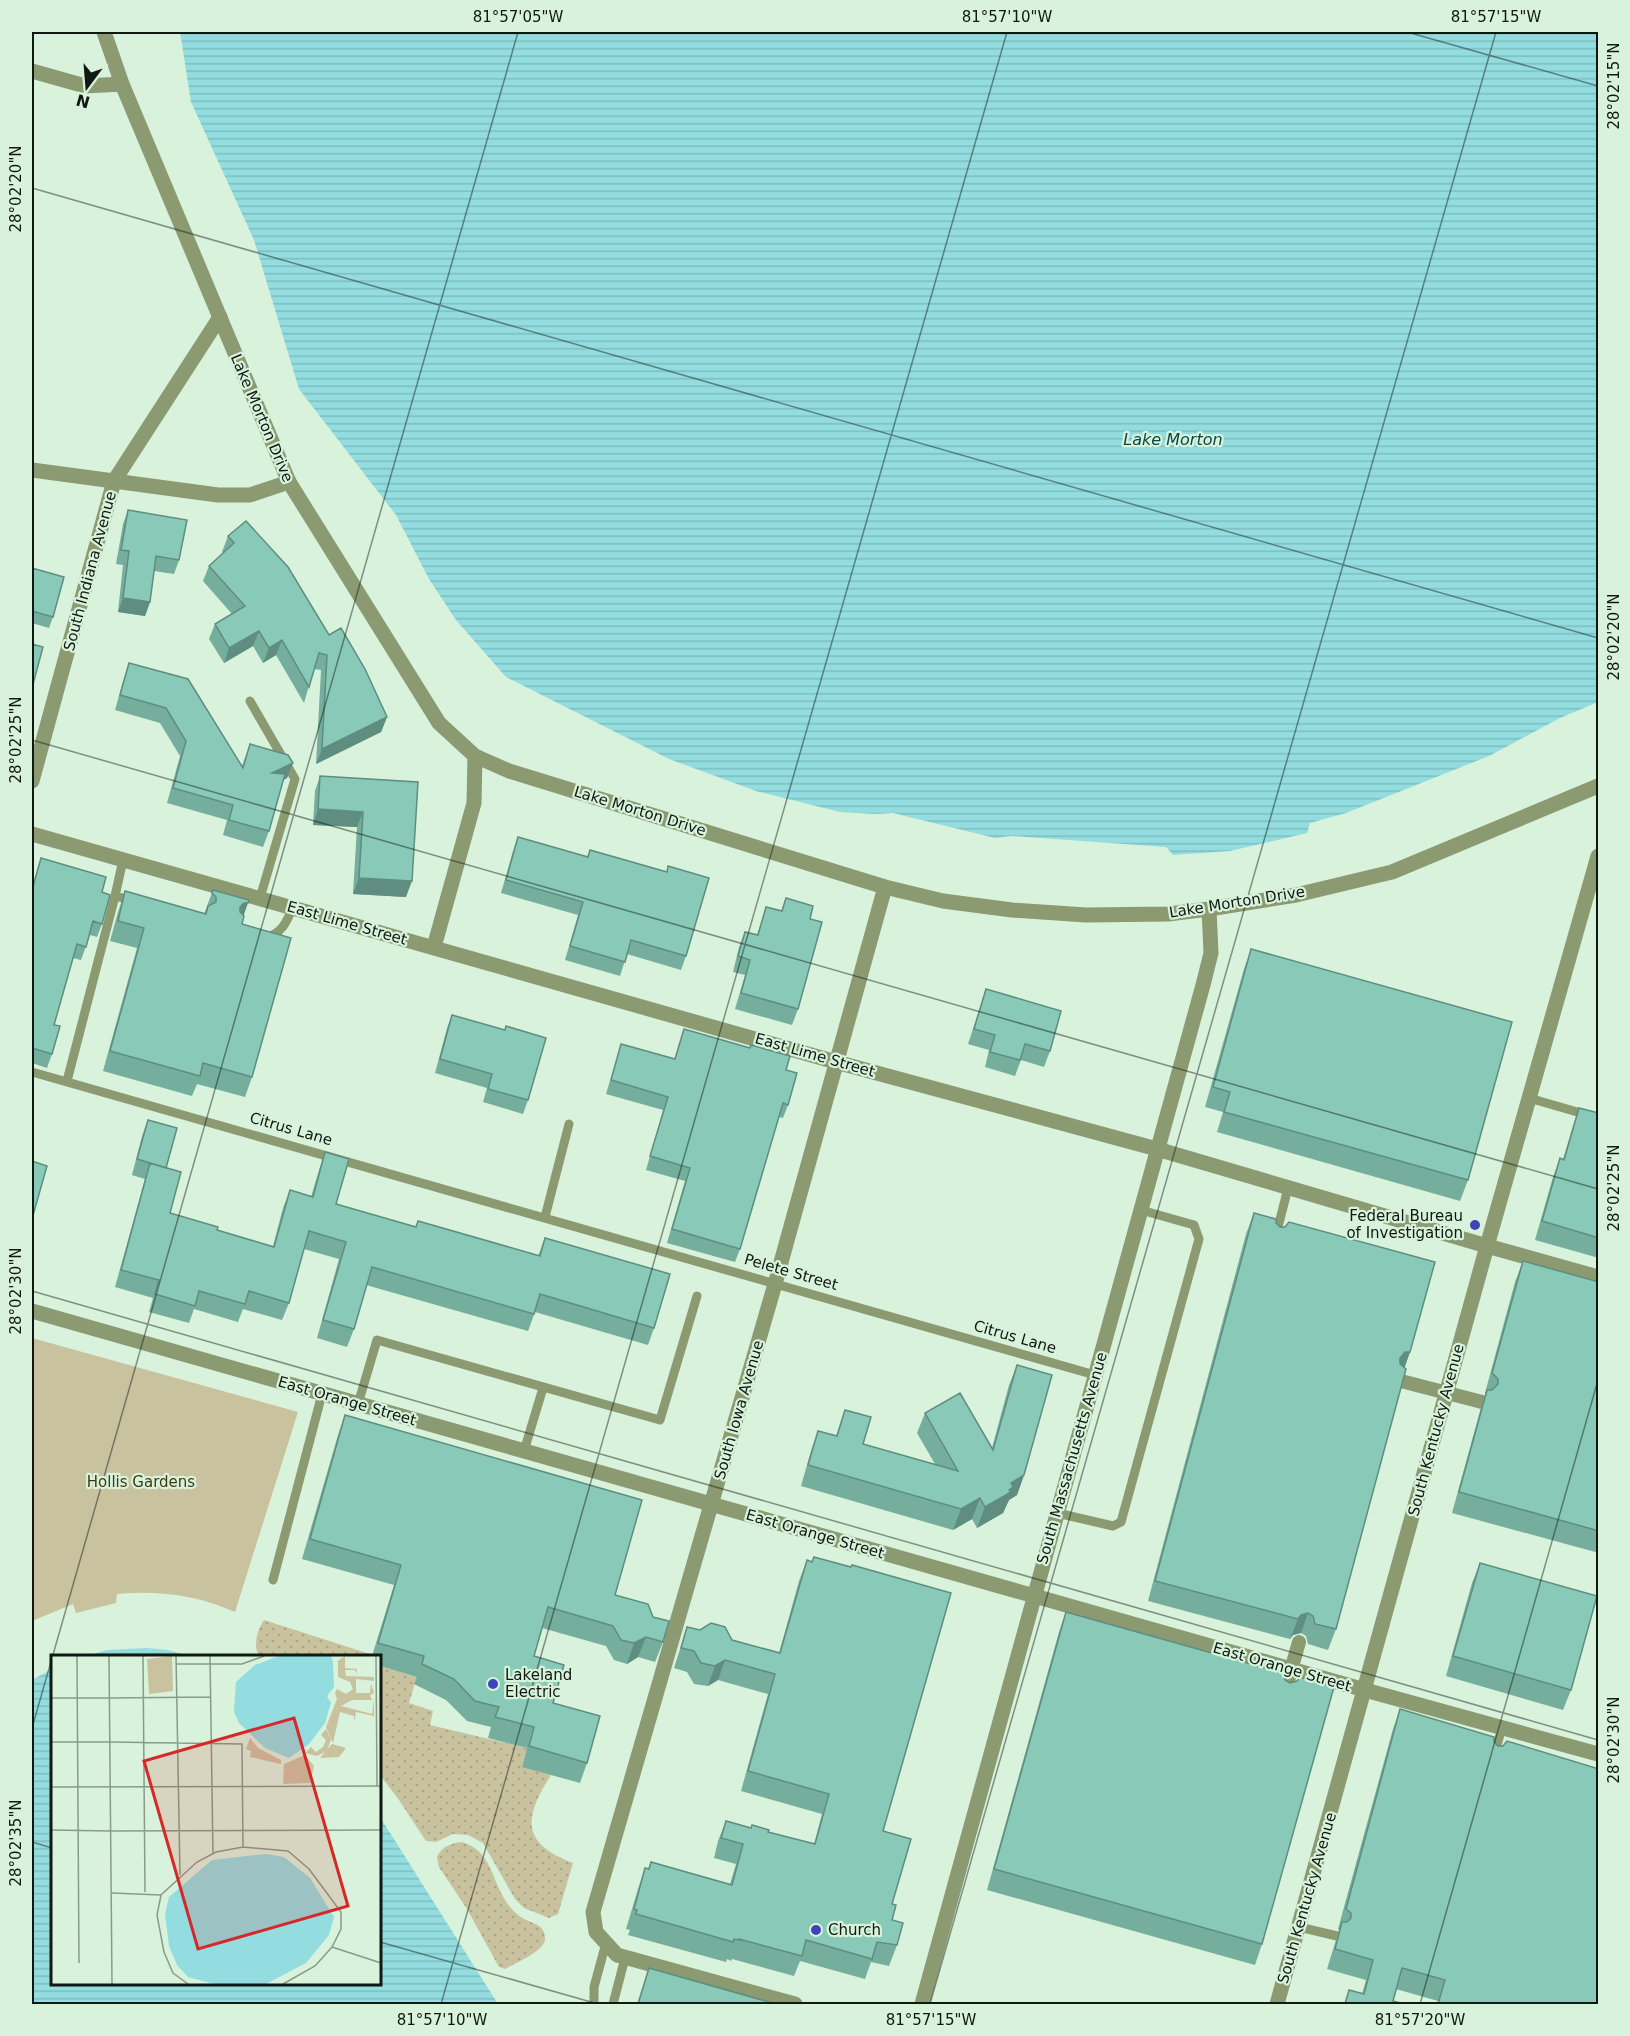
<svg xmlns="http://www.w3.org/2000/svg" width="1630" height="2036" font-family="'DejaVu Sans',sans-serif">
<defs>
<pattern id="grass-dots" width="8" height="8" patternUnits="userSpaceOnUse" patternTransform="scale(1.5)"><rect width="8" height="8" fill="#c8c29f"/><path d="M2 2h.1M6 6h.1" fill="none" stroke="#aba688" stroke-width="1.8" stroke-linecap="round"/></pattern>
<pattern id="water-rules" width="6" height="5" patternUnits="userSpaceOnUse" patternTransform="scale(1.5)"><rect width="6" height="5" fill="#93dde0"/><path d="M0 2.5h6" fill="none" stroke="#7ebdbf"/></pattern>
</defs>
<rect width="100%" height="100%" fill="#d8f2db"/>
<path fill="url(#grass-dots)" d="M 264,1620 L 373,1655 L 259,1656 C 253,1646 257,1630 264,1620 Z
M 380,1666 L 417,1677 L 409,1703 L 433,1711 L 430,1725 L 527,1748 L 522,1766 L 551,1775 C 524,1817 520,1843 573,1863 L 558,1914 L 549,1918 L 524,1908 L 515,1899 L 483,1843 L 468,1835 L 453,1834 L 436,1842 L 426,1841 L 399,1800 L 380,1775 Z
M 462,1842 C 492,1851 491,1880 507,1903 C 511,1909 517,1915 524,1919 C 534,1924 546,1925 545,1940 C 543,1952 515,1963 505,1969 L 499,1967 L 467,1909 L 439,1867 L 437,1857 C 441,1847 451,1843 462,1842 Z"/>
<path fill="#c8c29f" d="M 32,1338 L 298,1412 L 235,1612 C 198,1595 157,1590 117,1594 L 116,1603 L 76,1613 L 73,1604 L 32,1621 Z"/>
<path fill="url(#water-rules)" d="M 180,32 L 1598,32 L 1598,702 L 1560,718 L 1489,756 L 1346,813 L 1310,823 L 1307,833 L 1230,851 L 1173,855 L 1166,847 L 1011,836 L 995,838 L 893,813 L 876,814 L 840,812 L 756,791 L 669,759 L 506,677 L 456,620 L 429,579 L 396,515 L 299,389 L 254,240 L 191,102 Z
M 146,1648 L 168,1650 L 189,1656 L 87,1656 L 107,1650 Z
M 52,1669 L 52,1984 L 380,1984 L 380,1817 L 498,2004 L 32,2004 L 32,1680 Z"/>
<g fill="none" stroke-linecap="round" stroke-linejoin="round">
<path stroke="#8b9a71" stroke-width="9" d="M 250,701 L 295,779 L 260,898
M 115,896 L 123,860
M 266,937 C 282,934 287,921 293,907
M 32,1072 L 1095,1375
M 67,1081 L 115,896 L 134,901
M 1529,1098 L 1598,1118
M 545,1217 L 569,1124
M 1276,1235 L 1288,1188
M 358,1404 L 377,1340 L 660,1420 L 697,1296
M 524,1451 L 543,1388
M 1057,1513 L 1113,1526 L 1121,1522 L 1199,1239 L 1194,1225 L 1141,1210
M 273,1580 L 322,1394
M 1494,1755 L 1502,1728
M 1299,1927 L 1337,1936
M 594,2004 L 594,1987 L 606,1943
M 613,2004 L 625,1958"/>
<path stroke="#8b9a71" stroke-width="14" d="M 1401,1381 L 1482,1402
M 1284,1695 L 1299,1642"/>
<path stroke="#8b9a71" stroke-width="15" d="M 32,71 L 85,86 L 122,84
M 32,470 L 218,495 L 250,495 L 289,482
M 32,781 L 114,481 L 220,317
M 434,947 L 474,803 L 475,756"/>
<path stroke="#8b9a71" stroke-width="15" d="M 104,32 L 122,84 L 289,482 L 439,723 L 475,756 L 509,771 L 885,887 L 943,901 L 1012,910 L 1086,915 L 1168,914 L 1209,909 L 1296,895 L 1392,872 L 1598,786
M 32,834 L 836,1062 L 1157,1149 L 1487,1246 L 1598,1277
M 32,1311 L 1365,1690 L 1598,1754
M 795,2004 L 617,1955 L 596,1932 L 593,1912 L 775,1284 L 885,887
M 922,2004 L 1203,985 L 1211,953 L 1209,909
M 1277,2004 L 1487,1246 L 1598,856"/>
</g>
<path fill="#75ae9d" d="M 128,510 L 179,560 L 174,574 L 154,571 L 150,602 L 145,616 L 118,612 L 123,565 L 116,564 L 123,524 Z
M 228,536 L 329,635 L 387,717 L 381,732 L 316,764 L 321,670 L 314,669 L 304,703 L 276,655 L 263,663 L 253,646 L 224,663 L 209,639 L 215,624 L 232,614 L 203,581 L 209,566 L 223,553 L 222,552 Z
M 32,568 L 53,617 L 49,628 L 32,623 Z
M 129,663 L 242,766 L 250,744 L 293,763 L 287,778 L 283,780 L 269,831 L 263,847 L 223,835 L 227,820 L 167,803 L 180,756 L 160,723 L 115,710 L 124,678 Z
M 320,776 L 418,782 L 406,897 L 353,894 L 357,827 L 313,825 L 315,791 Z
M 518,837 L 587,857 L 590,850 L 686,956 L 681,970 L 627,954 L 620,976 L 565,960 L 578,915 L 501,893 L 513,851 Z
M 41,858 L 102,892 L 102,924 L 97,937 L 90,935 L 81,960 L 73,958 L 54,1025 L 52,1054 L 47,1068 L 32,1063 L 32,887 Z
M 213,890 L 244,915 L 242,924 L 252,1077 L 245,1097 L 197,1084 L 192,1096 L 103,1071 L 137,948 L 110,941 L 118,912 L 125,891 L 204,914 Z
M 786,898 L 810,919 L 798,1009 L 792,1025 L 735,1009 L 745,975 L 733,972 L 739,947 L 745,932 L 757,935 L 766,907 L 781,911 Z
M 1251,949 L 1468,1180 L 1460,1201 L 1217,1132 L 1223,1112 L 1205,1107 L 1244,969 Z
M 986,989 L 1050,1051 L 1044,1067 L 1021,1060 L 1015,1076 L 985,1067 L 989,1050 L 968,1044 Z
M 452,1015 L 528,1100 L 523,1114 L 483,1102 L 487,1088 L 435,1073 L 447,1028 Z
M 684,1029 L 786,1070 L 788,1105 L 783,1118 L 779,1117 L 740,1249 L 735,1262 L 667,1243 L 685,1181 L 646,1170 L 663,1110 L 606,1094 L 621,1044 L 675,1059 Z
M 1579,1108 L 1599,1113 L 1599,1258 L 1535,1240 L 1553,1177 L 1560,1158 L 1563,1159 L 1573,1126 Z
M 148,1120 L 166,1168 L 170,1213 L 217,1230 L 273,1246 L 283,1208 L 290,1190 L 311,1197 L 319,1170 L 325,1152 L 336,1204 L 416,1227 L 538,1256 L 545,1238 L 654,1328 L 648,1345 L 535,1312 L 528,1331 L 366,1285 L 354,1329 L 347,1347 L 317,1338 L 339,1259 L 304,1249 L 289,1303 L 282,1320 L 243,1309 L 238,1322 L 194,1309 L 189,1323 L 149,1312 L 153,1298 L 115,1287 L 145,1179 L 132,1175 L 142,1136 Z
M 1254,1213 L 1276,1223 L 1410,1352 L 1404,1368 L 1336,1629 L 1328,1650 L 1308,1644 L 1306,1636 L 1301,1633 L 1293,1635 L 1290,1639 L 1148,1601 L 1246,1234 Z
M 1523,1261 L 1599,1282 L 1599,1553 L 1452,1513 L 1480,1411 L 1486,1394 L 1485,1393 L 1515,1282 Z
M 1017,1365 L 1024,1475 L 1017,1495 L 1009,1500 L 1003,1513 L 977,1528 L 972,1519 L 953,1530 L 801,1486 L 811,1451 L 818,1431 L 836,1436 L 845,1410 L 863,1444 L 935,1464 L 917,1433 L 925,1413 L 992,1448 L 1009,1385 Z
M 345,1415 L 615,1595 L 663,1642 L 655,1662 L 638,1657 L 627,1664 L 614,1660 L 606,1646 L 542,1628 L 534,1656 L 553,1703 L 587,1763 L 580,1783 L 522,1767 L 527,1748 L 488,1738 L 491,1727 L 467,1721 L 446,1700 L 414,1684 L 417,1677 L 380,1666 L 380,1656 L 372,1656 L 394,1585 L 302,1559 L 338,1435 Z
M 807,1560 L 883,1831 L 892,1904 L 892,1920 L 897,1945 L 889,1966 L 871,1962 L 865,1979 L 800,1961 L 794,1976 L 732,1959 L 731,1961 L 727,1959 L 726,1962 L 628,1935 L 630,1930 L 626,1929 L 638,1889 L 645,1868 L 648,1869 L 651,1862 L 730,1884 L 736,1864 L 714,1858 L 718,1841 L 726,1821 L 814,1844 L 822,1814 L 741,1791 L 768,1694 L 718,1680 L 708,1686 L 694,1684 L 687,1672 L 674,1668 L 687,1627 L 779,1653 L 799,1581 Z
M 1480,1563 L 1571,1690 L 1563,1710 L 1446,1676 L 1472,1583 Z
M 1066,1612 L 1285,1680 L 1290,1683 L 1262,1944 L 1255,1965 L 987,1890 L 1059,1632 Z
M 1400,1709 L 1494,1742 L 1599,2004 L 1437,2004 L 1438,2001 L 1396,1989 L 1393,2001 L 1404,2004 L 1344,2004 L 1349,1990 L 1362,1994 L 1366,1980 L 1327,1969 L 1339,1930 L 1338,1929 L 1393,1729 Z
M 649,1968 L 776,2004 L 637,2004 Z"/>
<path fill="#5f8d80" d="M 123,598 L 150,602 L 145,616 L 118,612 Z
M 259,631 L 253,646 L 224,663 L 229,648 Z
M 282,640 L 276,655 L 263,663 L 269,648 Z
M 387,717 L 381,732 L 316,764 L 322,749 Z
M 293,763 L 287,778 L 266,789 L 272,773 Z
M 318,809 L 363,812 L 357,827 L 313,825 Z
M 359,878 L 412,881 L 406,897 L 353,894 Z
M 244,903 L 248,903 L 241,923 L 240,907 Z
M 1405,1352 L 1410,1352 L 1403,1372 L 1398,1373 L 1400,1358 Z
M 1024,1475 L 1017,1495 L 1009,1500 L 1003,1513 L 977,1528 L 985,1507 L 1011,1483 Z
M 980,1498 L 972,1519 L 953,1530 L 961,1509 Z
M 1308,1613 L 1301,1633 L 1293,1635 L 1290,1639 L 1298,1619 L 1301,1615 Z
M 646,1637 L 638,1657 L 627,1664 L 634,1643 Z
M 725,1660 L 718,1680 L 708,1686 L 715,1666 Z"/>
<path fill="#88cab7" stroke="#5f8d80" stroke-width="1.5" d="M 128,510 L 187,520 L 179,560 L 156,556 L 150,602 L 123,598 L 129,551 L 121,550 Z
M 246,521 L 288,567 L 329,635 L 341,628 L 365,669 L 387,717 L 322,749 L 327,655 L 319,653 L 309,687 L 282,640 L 269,648 L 259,631 L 229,648 L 215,624 L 245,606 L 209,566 L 234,543 L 228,536 Z
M 32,568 L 64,577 L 53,617 L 32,611 Z
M 32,644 L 43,647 L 32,688 Z
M 129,663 L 188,679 L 243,768 L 250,744 L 288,755 L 293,763 L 272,773 L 285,774 L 269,831 L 229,820 L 233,805 L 173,788 L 186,741 L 166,708 L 120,695 Z
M 320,776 L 418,782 L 412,881 L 359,878 L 363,812 L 318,809 Z
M 518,837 L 588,857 L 590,850 L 667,872 L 668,866 L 709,878 L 686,956 L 631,940 L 625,962 L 570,946 L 583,902 L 506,880 Z
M 41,858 L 106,877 L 102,892 L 110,895 L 102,924 L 93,921 L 86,947 L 77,944 L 54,1025 L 60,1026 L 52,1054 L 32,1048 L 32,890 Z
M 213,890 L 249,900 L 248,903 L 244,903 L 240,907 L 240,912 L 244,916 L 242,924 L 291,938 L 252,1077 L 203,1063 L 200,1076 L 110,1051 L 144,928 L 118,921 L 125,891 L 206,914 L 208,906 L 216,902 L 216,897 L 212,893 Z
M 786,898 L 813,906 L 810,919 L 822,922 L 798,1009 L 741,993 L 750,960 L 738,956 L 745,932 L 758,935 L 766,907 L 782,911 Z
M 1251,949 L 1512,1022 L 1468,1180 L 1224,1112 L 1230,1092 L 1213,1087 Z
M 986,989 L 1061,1011 L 1050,1051 L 1025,1044 L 1020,1060 L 990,1052 L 995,1035 L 974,1029 Z
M 452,1015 L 505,1030 L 506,1026 L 546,1038 L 528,1100 L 488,1089 L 492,1074 L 440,1059 Z
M 684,1029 L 750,1048 L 751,1045 L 790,1056 L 786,1070 L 797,1073 L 788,1105 L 783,1103 L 740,1249 L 672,1229 L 690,1168 L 650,1156 L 668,1097 L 611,1080 L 621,1044 L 675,1059 Z
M 1579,1108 L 1599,1113 L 1599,1238 L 1542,1221 L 1560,1158 L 1564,1160 Z
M 148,1120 L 177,1128 L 166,1168 L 137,1159 Z
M 325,1152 L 349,1159 L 336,1204 L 416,1227 L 418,1221 L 540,1256 L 545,1238 L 670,1274 L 654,1328 L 540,1294 L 534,1314 L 372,1267 L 354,1329 L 323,1320 L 346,1242 L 309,1231 L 289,1303 L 249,1291 L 245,1304 L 199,1291 L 195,1306 L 155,1294 L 159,1280 L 121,1270 L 150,1163 L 181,1172 L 170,1213 L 218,1227 L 217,1230 L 274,1247 L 290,1190 L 313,1197 Z
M 32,1161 L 47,1166 L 32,1219 Z
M 1254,1213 L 1276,1219 L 1276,1223 L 1280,1227 L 1285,1227 L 1289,1222 L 1435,1262 L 1410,1352 L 1405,1352 L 1400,1358 L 1400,1364 L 1406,1369 L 1336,1629 L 1315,1624 L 1313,1616 L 1308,1613 L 1301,1615 L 1298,1619 L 1155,1581 Z
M 1523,1261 L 1599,1282 L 1599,1531 L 1459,1492 L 1487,1390 L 1492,1390 L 1498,1384 L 1498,1379 L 1492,1373 Z
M 1017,1365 L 1052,1375 L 1024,1475 L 1011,1483 L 1013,1487 L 1009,1490 L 1011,1492 L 985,1507 L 980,1498 L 961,1509 L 808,1465 L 818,1431 L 837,1436 L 845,1410 L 871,1417 L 863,1444 L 958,1471 L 925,1413 L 960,1393 L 993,1450 Z
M 345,1415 L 642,1500 L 615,1595 L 648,1604 L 653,1617 L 669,1621 L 663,1642 L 646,1637 L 634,1643 L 621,1640 L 613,1626 L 548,1607 L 534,1656 L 564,1665 L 553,1703 L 600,1716 L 587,1763 L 529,1746 L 534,1727 L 495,1717 L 499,1707 L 475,1701 L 454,1679 L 422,1664 L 424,1656 L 378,1643 L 401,1565 L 310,1539 Z
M 814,1557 L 851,1567 L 852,1565 L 951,1593 L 883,1831 L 911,1839 L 892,1904 L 896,1905 L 892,1920 L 903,1923 L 897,1945 L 877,1942 L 872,1959 L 806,1940 L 802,1956 L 739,1939 L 739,1940 L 734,1939 L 733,1942 L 636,1914 L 637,1910 L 634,1909 L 645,1868 L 649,1869 L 651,1862 L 732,1885 L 743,1844 L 721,1838 L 726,1821 L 751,1828 L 752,1825 L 769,1830 L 768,1832 L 815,1844 L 829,1794 L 748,1771 L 775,1674 L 725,1660 L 715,1666 L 701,1663 L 694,1651 L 681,1648 L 687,1627 L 700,1630 L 711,1623 L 725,1627 L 732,1640 L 780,1653 L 807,1560 L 812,1562 Z
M 1480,1563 L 1597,1596 L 1571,1690 L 1453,1656 Z
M 1066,1612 L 1283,1673 L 1285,1680 L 1290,1683 L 1297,1681 L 1300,1677 L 1334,1687 L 1262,1944 L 994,1869 Z
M 1400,1709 L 1494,1737 L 1494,1742 L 1498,1746 L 1503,1746 L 1507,1741 L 1599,1769 L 1599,2004 L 1438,2004 L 1445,1980 L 1402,1968 L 1393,2001 L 1404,2004 L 1345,2004 L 1349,1990 L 1364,1994 L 1373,1960 L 1335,1949 L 1342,1922 L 1347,1922 L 1351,1918 L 1351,1913 L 1346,1909 Z
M 649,1968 L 776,2004 L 638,2004 Z"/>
<path fill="none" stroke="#0f1911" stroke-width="1.5" stroke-opacity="0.45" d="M 1407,32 L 1598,86M 32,188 L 1598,638M 32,740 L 1598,1189M 32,1291 L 1598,1740M 32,1728 L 518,32M 32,1842 L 52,1848M 380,1942 L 598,2004M 441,2004 L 1007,32M 930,2004 L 1496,32M 1420,2004 L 1598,1380"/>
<g fill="#3e44b8" stroke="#d8f2db" stroke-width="2">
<circle cx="1475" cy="1225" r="6"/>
<circle cx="493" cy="1684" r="6"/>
<circle cx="816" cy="1930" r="6"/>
</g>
<g text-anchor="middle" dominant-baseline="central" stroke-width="4.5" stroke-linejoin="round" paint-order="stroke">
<g font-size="15" fill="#0f1911" stroke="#d8f2db">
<text transform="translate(262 418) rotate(67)">Lake Morton Drive</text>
<text transform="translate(90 571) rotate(-75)">South Indiana Avenue</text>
<text transform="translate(640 811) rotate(17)">Lake Morton Drive</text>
<text transform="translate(1237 902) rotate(-9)">Lake Morton Drive</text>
<text transform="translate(347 923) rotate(16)">East Lime Street</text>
<text transform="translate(815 1055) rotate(16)">East Lime Street</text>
<text transform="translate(291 1129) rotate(16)">Citrus Lane</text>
<text transform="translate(791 1272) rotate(16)">Pelete Street</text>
<text transform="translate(1015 1337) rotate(16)">Citrus Lane</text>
<text transform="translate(347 1401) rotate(16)">East Orange Street</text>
<text transform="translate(739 1410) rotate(-74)">South Iowa Avenue</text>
<text transform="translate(1436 1430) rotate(-75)">South Kentucky Avenue</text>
<text transform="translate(1072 1458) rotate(-74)">South Massachusetts Avenue</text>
<text transform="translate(815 1534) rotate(16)">East Orange Street</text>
<text transform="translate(1282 1667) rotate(16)">East Orange Street</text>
<text transform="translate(1307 1898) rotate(-74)">South Kentucky Avenue</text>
</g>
<g font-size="15" fill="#0f1911" stroke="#d8f2db" text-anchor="start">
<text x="1463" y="1216" text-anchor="end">Federal Bureau<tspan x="1463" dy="17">of Investigation</tspan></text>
<text x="505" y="1675">Lakeland<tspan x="505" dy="17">Electric</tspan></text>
<text x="828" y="1930">Church</text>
</g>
<g font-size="15" fill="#423a0e" stroke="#d8f2db">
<text x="141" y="1482">Hollis Gardens</text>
</g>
<g font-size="16" font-style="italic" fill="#034a4d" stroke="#d8f2db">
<text x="1173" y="439">Lake Morton</text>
</g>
</g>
<g transform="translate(51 1655)">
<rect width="330" height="330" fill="#d8f2db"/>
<path d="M 294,1 L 294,13 L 306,14 L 305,19 L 304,15 L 294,15 L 295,21 L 323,22 L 323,26 L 305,24 L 305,38 L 319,38 L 320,28 L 323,38 L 319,40 L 321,45 L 301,45 L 290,51 L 321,59 L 323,45 L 323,61 L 305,57 L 303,68 L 303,61 L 289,57 L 282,88 L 275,72 L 286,44 L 284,38 L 286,34 L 295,39 L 302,34 L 299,27 L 287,22 L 287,6 ZM 275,74 L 280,84 L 276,96 L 266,101 L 254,98 L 260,92 L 265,97 L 272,92 L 275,85 L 270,80 ZM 199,83 L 207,93 L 230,105 L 230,109 L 199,102 L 200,96 L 195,94 ZM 281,89 L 295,93 L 288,102 L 269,103 Z" fill="#c8c29f"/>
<path d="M 121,1 L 122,36 L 98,39 L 96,4 ZM 254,100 L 263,111 L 259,128 L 232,129 L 233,109 Z" fill="#c8c29f"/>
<path d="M 228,1 L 280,1 L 282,7 L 283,32 L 276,41 L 280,48 L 274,68 L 258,89 L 238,103 L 214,93 L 188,68 L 183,57 L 185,27 L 204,10 ZM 215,199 L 233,202 L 259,223 L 283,262 L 278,280 L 255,308 L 215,329 L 163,329 L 137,322 L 126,310 L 118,291 L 114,259 L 118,242 L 161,205 Z" fill="#93dde0"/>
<path fill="none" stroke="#889b8a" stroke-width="1.5" d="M 26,1 L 28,308M 58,1 L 61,329M 92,1 L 94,237M 125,1 L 129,220M 159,1 L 162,199M 325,1 L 326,131M 125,9 L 191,9 L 213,1M 0,43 L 59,43M 59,43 L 159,42M 0,87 L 60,87M 60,87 L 191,89 L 192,192M 0,132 L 330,131M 0,175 L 60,176M 60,176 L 330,175M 61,238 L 110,240M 281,292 L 330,308M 137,329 L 122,318 L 113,297 L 106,260 L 110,240 L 146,207 L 165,197 L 192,192 L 237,196 L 258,214 L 290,257 L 290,274 L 281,292 L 264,311 L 232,329"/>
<path fill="#d62828" fill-opacity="0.15" stroke="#d62828" stroke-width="3" d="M 243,63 L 297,251 L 147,294 L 93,106 Z"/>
<rect width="330" height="330" fill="none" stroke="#0f1911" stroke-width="3"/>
</g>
<rect width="1630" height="2036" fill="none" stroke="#d8f2db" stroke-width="66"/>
<g transform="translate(87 87) rotate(196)" stroke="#d8f2db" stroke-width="4.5" paint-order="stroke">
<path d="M0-4.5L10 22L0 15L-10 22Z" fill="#0f1911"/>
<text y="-9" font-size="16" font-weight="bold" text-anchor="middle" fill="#0f1911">N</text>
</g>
<rect x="33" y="33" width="1564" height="1970" fill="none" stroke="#0f1911" stroke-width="2"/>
<g font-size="15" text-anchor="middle" fill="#0f1911">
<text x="518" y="22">81°57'05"W</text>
<text x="1007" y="22">81°57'10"W</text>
<text x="1496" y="22">81°57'15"W</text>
<text transform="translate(1614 86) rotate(-90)" y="5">28°02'15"N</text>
<text transform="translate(16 189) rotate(-90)" y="5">28°02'20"N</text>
<text transform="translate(1614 637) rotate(-90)" y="5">28°02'20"N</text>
<text transform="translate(16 740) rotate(-90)" y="5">28°02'25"N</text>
<text transform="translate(1614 1188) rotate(-90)" y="5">28°02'25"N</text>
<text transform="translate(16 1291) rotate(-90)" y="5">28°02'30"N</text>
<text transform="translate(1614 1740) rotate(-90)" y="5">28°02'30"N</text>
<text transform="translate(16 1843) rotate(-90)" y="5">28°02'35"N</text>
<text x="442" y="2025">81°57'10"W</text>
<text x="931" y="2025">81°57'15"W</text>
<text x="1420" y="2025">81°57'20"W</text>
</g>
</svg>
